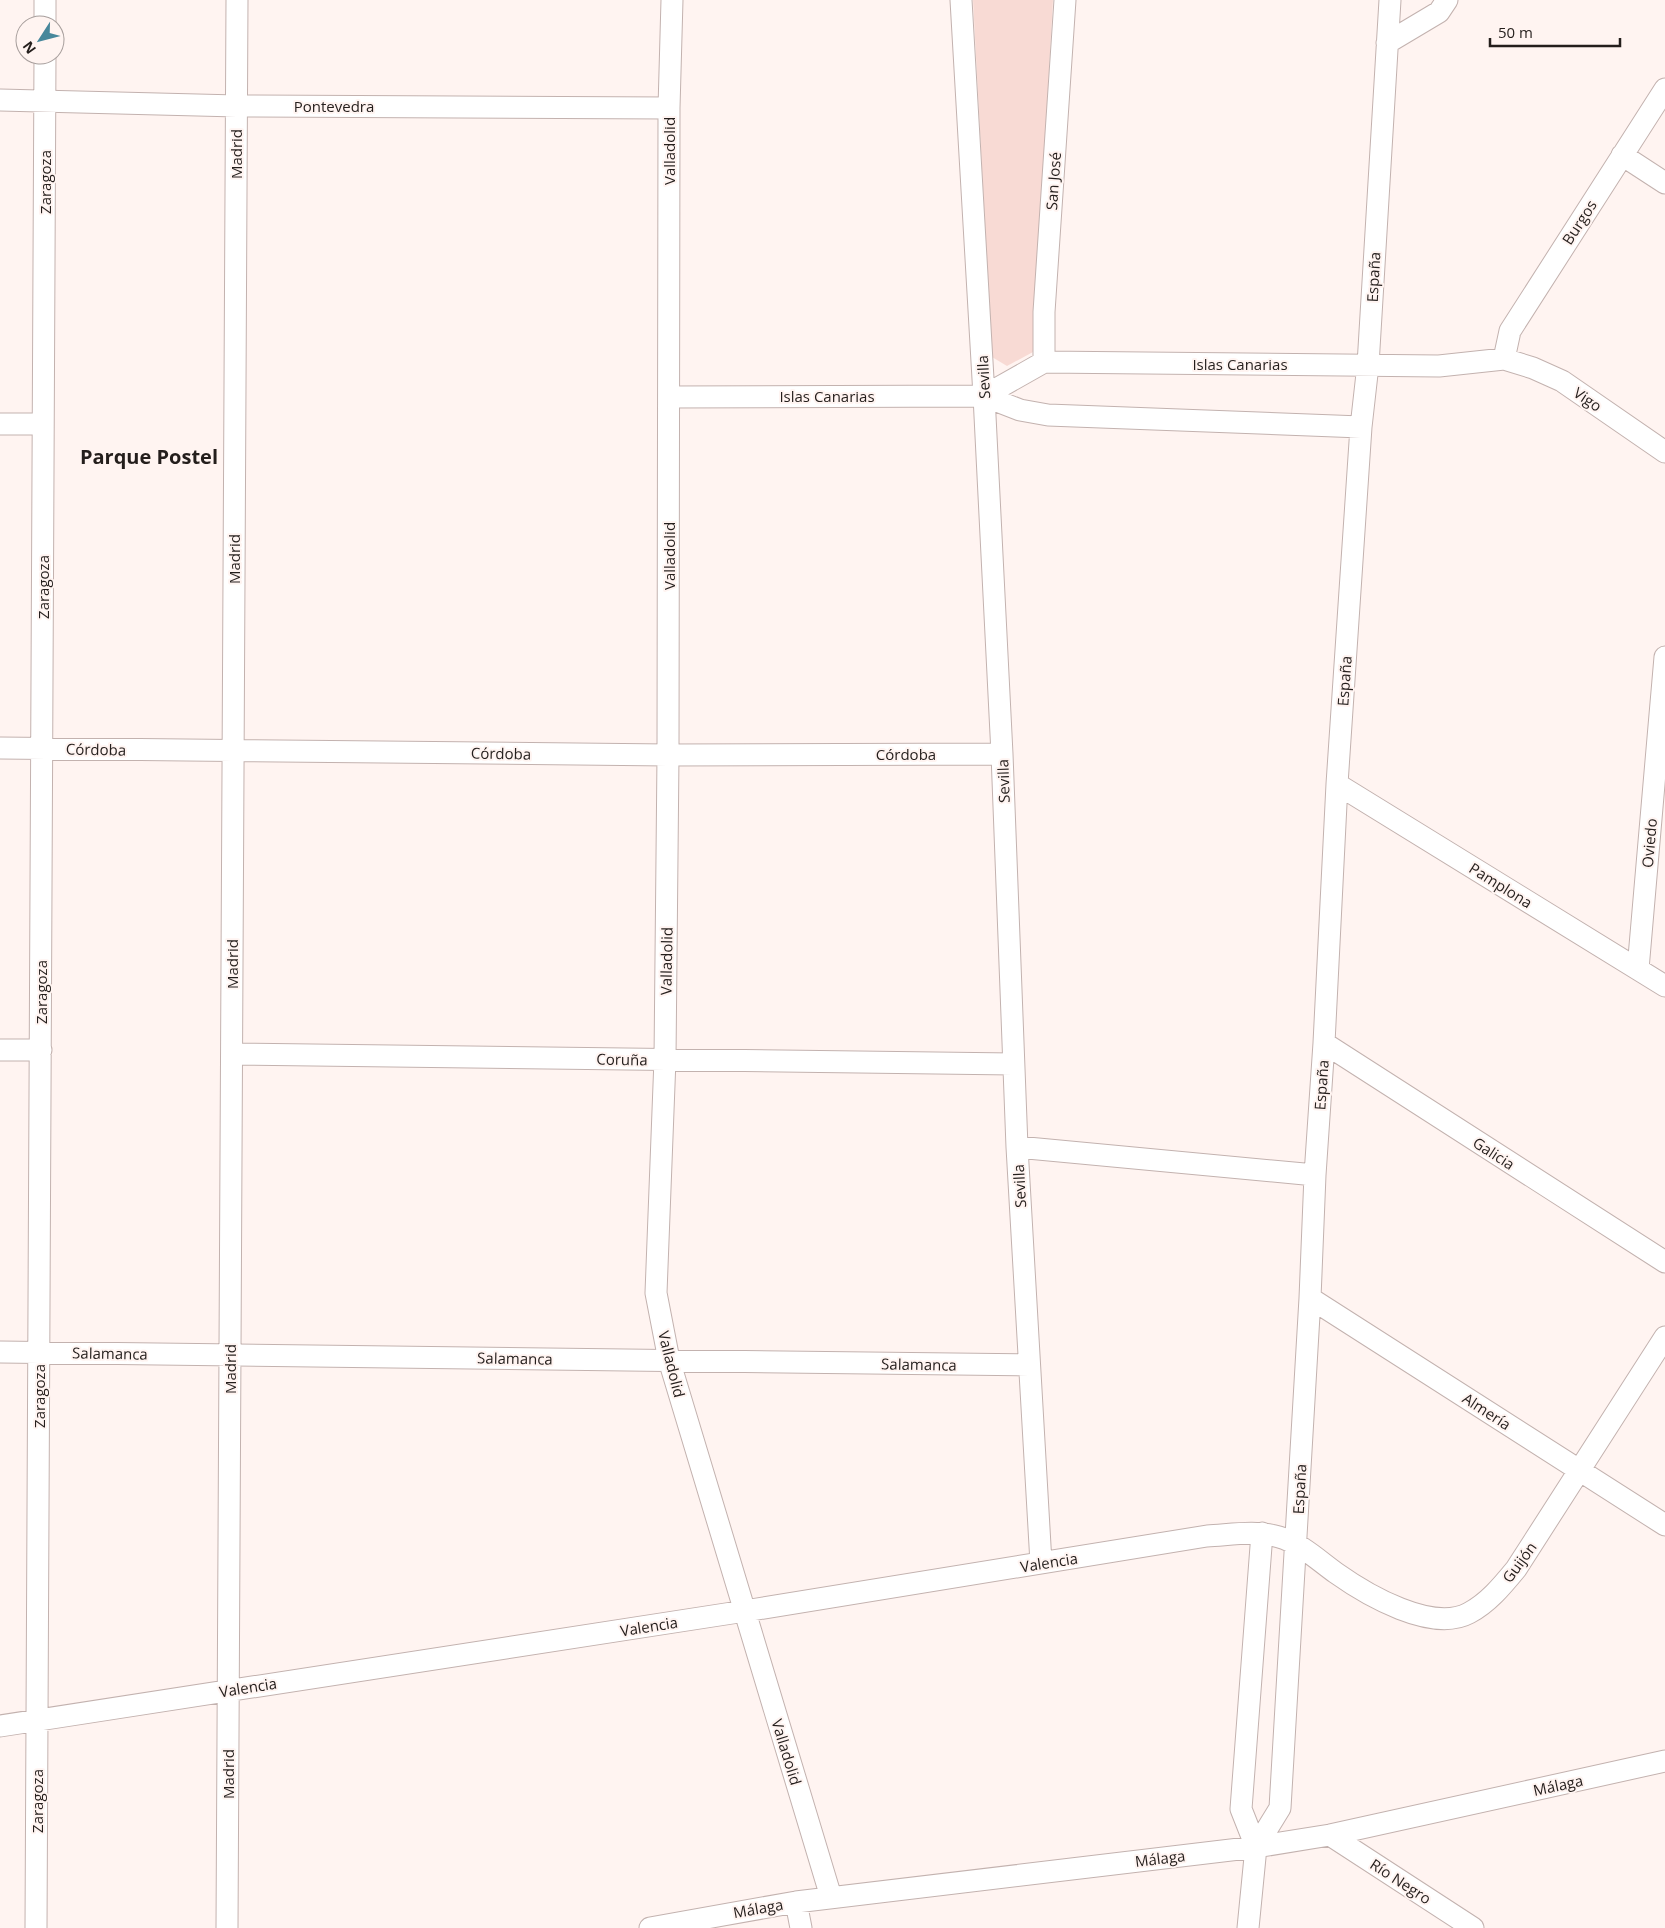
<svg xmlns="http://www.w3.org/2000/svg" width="1665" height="1928" font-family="'Open Sans',sans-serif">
<rect width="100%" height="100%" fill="#fff4f1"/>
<path fill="#f8dad4" d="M 973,0 L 1053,0 L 1033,352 L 1007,366 L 992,357 Z"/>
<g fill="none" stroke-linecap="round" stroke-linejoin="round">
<defs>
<path id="minor" d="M 672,0 L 669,108 L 668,755 L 665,1059 L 656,1293 L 669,1360 L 831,1897
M 961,0 L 984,396 L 1002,754 L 1017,1147 L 1041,1563
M 45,25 L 45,0
M 1387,43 L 1439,12 L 1447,0
M 0,100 L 237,106 L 669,108
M 1622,155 L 1665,183
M 1504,359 L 1510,331 L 1665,89
M 1044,362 L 1044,312 L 1065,0
M 984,396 L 1020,410 L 1048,415 L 1361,427
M 669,397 L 984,396 L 1044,362 L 1439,366 L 1504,359 L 1533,368 L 1562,381 L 1665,452
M 0,424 L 43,424
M 0,748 L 668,755 L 1002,754
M 1337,784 L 1665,986
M 1638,969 L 1665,657
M 1324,1043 L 1665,1262
M 0,1050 L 41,1050
M 232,1054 L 1013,1064
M 1017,1147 L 1315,1175
M 1310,1298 L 1665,1525
M 0,1352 L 1029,1365
M 0,1726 L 745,1611 L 1207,1536 C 1230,1535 1256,1530 1279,1537 C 1300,1543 1318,1560 1336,1573 C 1367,1595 1432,1633 1469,1613 C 1488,1603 1502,1586 1516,1569 L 1665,1337
M 1330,1835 L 1473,1928
M 1256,1847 L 1241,1809 L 1262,1533
M 796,1902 L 801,1928
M 36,1928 L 45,55
M 227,1928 L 237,0
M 650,1928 L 796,1902 L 1256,1847 L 1330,1835 L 1665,1761
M 1248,1928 L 1256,1847 L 1280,1808 L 1310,1298 L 1315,1175 L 1324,1043 L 1337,784 L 1361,427 L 1368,365 L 1390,0"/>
</defs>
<use href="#minor" stroke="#c3b2af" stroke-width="23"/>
<use href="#minor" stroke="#fff" stroke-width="21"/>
</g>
<g text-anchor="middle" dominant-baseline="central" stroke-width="4" stroke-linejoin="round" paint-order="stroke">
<g font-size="15" fill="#241e1c" stroke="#fff4f1">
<text x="334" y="106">Pontevedra</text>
<text transform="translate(669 151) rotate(-90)">Valladolid</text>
<text transform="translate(236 154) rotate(-90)">Madrid</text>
<text transform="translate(1053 181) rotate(-86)">San José</text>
<text transform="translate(45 182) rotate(-90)">Zaragoza</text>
<text transform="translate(1579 222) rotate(-57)">Burgos</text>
<text transform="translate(1373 277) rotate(-87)">España</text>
<text x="1240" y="364">Islas Canarias</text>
<text transform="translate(983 377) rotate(-93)">Sevilla</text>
<text x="827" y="396">Islas Canarias</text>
<text transform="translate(1588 399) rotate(34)">Vigo</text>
<text transform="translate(669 556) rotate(-90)">Valladolid</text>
<text transform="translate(234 559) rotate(-90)">Madrid</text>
<text transform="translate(43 587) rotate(-90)">Zaragoza</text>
<text transform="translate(1344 681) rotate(-86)">España</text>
<text transform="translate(96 749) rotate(1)">Córdoba</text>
<text transform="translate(501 753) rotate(1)">Córdoba</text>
<text x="906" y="754">Córdoba</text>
<text transform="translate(1003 781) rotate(-92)">Sevilla</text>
<text transform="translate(1649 843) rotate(-85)">Oviedo</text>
<text transform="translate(1501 885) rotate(32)">Pamplona</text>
<text transform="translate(666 961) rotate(-89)">Valladolid</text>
<text transform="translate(232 964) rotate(-90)">Madrid</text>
<text transform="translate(41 992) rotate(-90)">Zaragoza</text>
<text transform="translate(622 1059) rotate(1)">Coruña</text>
<text transform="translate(1321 1085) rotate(-86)">España</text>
<text transform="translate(1494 1153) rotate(33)">Galicia</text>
<text transform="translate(1019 1186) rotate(-93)">Sevilla</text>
<text transform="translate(110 1353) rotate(1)">Salamanca</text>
<text transform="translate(515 1358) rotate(1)">Salamanca</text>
<text transform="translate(672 1364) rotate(76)">Valladolid</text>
<text transform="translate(919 1364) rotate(1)">Salamanca</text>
<text transform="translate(230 1369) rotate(-90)">Madrid</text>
<text transform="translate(39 1396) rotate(-90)">Zaragoza</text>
<text transform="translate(1487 1411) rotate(33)">Almería</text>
<text transform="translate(1299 1489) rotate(-87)">España</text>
<text transform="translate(1049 1562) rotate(-9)">Valencia</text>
<text transform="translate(1519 1562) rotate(-54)">Guijón</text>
<text transform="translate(649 1626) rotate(-9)">Valencia</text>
<text transform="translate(248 1687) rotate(-9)">Valencia</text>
<text transform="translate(787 1752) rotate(73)">Valladolid</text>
<text transform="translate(228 1774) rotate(-90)">Madrid</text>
<text transform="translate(1558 1785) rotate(-12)">Málaga</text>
<text transform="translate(37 1801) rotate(-90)">Zaragoza</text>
<text transform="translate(1160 1858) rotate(-7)">Málaga</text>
<text transform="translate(1401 1881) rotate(33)">Río Negro</text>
<text transform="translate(758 1908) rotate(-10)">Málaga</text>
</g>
<g font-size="20" font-weight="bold" fill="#241e1c" stroke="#fff4f1">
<text x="149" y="456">Parque Postel</text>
</g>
</g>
<g transform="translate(40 40) rotate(234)"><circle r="24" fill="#fff4f1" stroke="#a79e9c"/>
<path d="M0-4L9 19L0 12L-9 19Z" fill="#47879b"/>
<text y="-8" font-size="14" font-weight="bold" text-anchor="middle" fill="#241e1c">N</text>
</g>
<path d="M1490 38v8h130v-8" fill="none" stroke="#241e1c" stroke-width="2.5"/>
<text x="1498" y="38" font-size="15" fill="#241e1c" stroke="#fff4f1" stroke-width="4" paint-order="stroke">50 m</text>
</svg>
